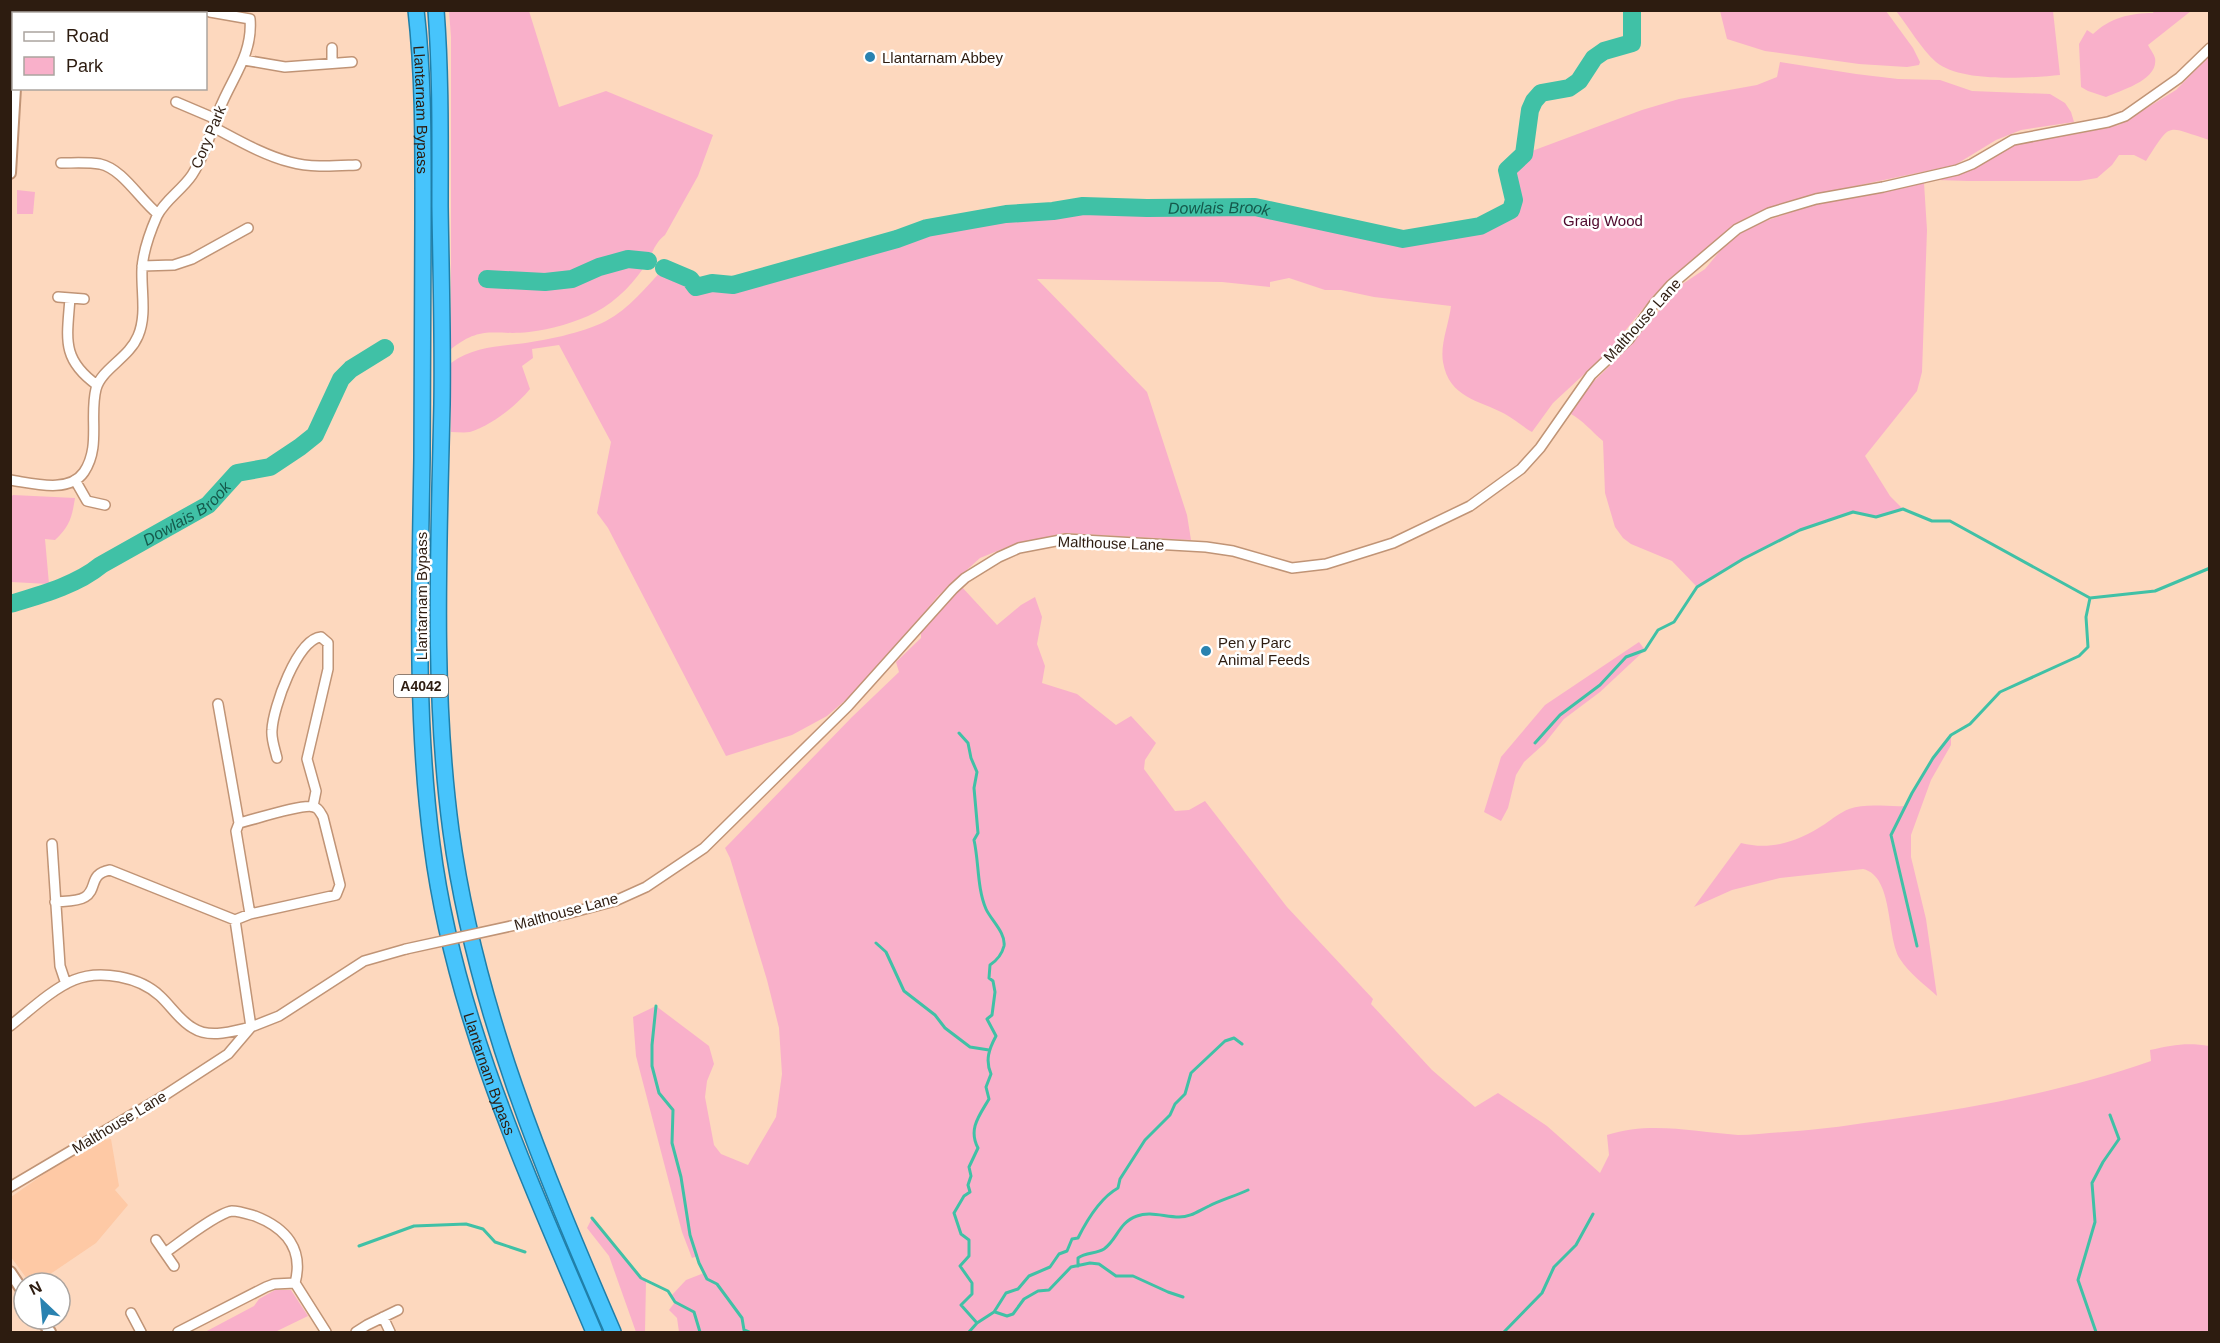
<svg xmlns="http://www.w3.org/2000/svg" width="2220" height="1343" font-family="Helvetica,sans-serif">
<rect width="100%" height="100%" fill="#fdd8be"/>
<path fill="#fec9a5" d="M 111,1139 L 119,1186 L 115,1190 L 128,1205 L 96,1243 L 37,1283 L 30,1283 L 11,1257 L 11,1197 L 67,1158 L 104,1140 Z"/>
<path fill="#f9b0ca" d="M 449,11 L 529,11 L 559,107 L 606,91 L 713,135 L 698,176 L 665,235 C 656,242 653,251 648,261 C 636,281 617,301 596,312 C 575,323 552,329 529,332 C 494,336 483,324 451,349 L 451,37 Z
M 1720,11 L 1886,11 L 1913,48 L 1920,62 L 1919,65 L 1907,67 L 1859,64 L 1765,51 L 1727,39 Z
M 1896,11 L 2053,11 L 2060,75 C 2029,78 1961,83 1936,62 C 1921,49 1909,27 1896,11 Z
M 2154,11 L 2191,11 L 2148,45 C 2150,49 2154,54 2155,58 C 2159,80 2121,90 2106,97 L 2088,91 L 2081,87 L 2079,44 L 2087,30 L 2093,34 C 2110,18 2130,13 2153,13 Z
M 2209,56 L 2209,140 C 2165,126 2172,121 2146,161 L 2134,155 L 2119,155 L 2112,165 L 2097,178 L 2079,181 L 1968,181 L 1938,180 L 1978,167 L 2010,147 L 2032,139 L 2076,134 L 2119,125 L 2176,90 Z
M 1780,62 L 1856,74 L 1898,79 L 1940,80 L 1972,91 L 2050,94 L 2065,103 L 2071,112 L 2074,122 L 2021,130 L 1996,140 L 1955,165 L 1822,193 L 1788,202 L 1748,217 L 1726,231 L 1655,294 L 1607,353 L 1553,403 L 1532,432 C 1523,427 1514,419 1505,414 C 1479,400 1449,398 1443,362 C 1440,344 1449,324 1451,306 L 1374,297 L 1341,290 L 1325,290 L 1289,278 L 1270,282 L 1270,287 L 1222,282 L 1037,279 L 1147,392 L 1187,515 L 1191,540 L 1064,533 L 1012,545 L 980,558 L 938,596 L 892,652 L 855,692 L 827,716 L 792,735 L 726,756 L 608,528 L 597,513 L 611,442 L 559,345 L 532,349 L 533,358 L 522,366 L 530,389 C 516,406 492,425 470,432 C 464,433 457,432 451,432 L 451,363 C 472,348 492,347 517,344 C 543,341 583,333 606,321 C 629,309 647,286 664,268 L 690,279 L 696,287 L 712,283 L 733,285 L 897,239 L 927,228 L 1006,214 L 1053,211 L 1083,206 L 1147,208 L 1255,207 L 1403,239 L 1480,226 L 1510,210 L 1514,200 L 1507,170 L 1524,154 L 1642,110 L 1679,99 L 1757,85 L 1777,77 Z
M 1924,183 L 1927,230 L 1922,372 L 1917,391 L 1865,456 L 1890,496 L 1903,509 L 1876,517 L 1853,512 L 1800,530 L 1743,559 L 1697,587 L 1672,561 L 1631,544 L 1623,538 L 1615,527 L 1605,493 L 1603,441 C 1591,431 1583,420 1569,413 L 1589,386 L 1623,353 L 1681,285 L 1705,269 L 1725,245 L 1742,232 L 1760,223 L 1809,206 Z
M 17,190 L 35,192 L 33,214 L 17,214 Z
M 13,495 L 75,498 C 72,517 70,526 55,540 L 45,539 L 49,584 L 11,582 L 10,498 Z
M 961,586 L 997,625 L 1021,605 L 1035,597 L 1042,617 L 1037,644 L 1045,666 L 1042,683 L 1077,694 L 1116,725 L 1131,716 L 1156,743 L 1145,760 L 1144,769 L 1175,811 L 1189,810 L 1205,801 L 1287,907 L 1373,999 L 1371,1004 L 1432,1070 L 1475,1107 L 1498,1093 L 1547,1126 L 1600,1173 L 1609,1155 L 1607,1135 C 1651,1121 1694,1132 1738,1135 C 1753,1135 1769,1133 1784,1132 C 1820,1130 1857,1124 1893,1119 C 1980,1107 2067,1090 2151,1061 L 2150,1050 C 2171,1045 2188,1042 2209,1046 L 2209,1332 L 679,1332 L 677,1318 L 669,1310 L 675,1302 L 671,1296 L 686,1280 L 704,1273 L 698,1256 L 692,1258 L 682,1232 L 636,1056 L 633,1017 L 656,1006 L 709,1046 L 714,1064 L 707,1081 L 705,1097 L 714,1145 L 721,1154 L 748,1165 L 776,1117 L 782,1074 L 779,1028 L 767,980 L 730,858 L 725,848 L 852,717 L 899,672 L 896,662 L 921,638 L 921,630 Z
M 1639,642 L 1645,650 L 1600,692 L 1564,719 L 1545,743 L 1524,762 L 1516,775 L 1508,808 L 1501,821 L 1484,812 L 1501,757 L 1545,705 Z
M 1951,735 L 1951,745 L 1931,780 L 1911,835 L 1911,857 L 1926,919 L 1937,996 C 1925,985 1909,973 1900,959 C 1886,937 1894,876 1863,869 L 1780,878 L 1732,890 L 1694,907 L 1741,843 C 1772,851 1799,841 1825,824 C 1832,819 1841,812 1849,809 C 1866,803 1887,807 1905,806 L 1933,758 Z
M 592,1218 L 641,1278 L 646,1281 L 645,1332 L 636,1332 L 609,1256 L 587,1228 Z
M 275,1290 L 291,1290 L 308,1316 L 275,1332 L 205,1332 L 254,1306 L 259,1299 Z"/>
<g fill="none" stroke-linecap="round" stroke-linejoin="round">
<path stroke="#40c1a6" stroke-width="3" d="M 959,733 L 968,743 L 971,758 L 977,772 L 974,788 L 978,833 L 974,840 C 979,862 977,888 986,909 C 991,920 1006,933 1004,946 C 1002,954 996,961 990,965 L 989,978 L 993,981 L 995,992 L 992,1015 L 987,1019 L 996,1036 C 989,1049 985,1060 991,1074 L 986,1087 L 989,1099 C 979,1116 968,1129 978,1148 L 969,1167 L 971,1176 L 968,1185 L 970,1192 L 964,1196 L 954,1213 L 961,1234 L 969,1240 L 969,1256 L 960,1266 L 972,1283 L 972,1294 L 961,1305 L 977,1323
M 1535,743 L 1560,715 L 1600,685 L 1626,657 L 1645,650 L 1658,630 L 1674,622 L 1697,587 L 1743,559 L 1800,530 L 1853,512 L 1876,517 L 1903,509 L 1932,521 L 1950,521 L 2090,598
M 876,943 L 886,952 L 904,991 L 935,1015 L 945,1028 L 970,1047 L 989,1050
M 1917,946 L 1891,835 L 1912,793 L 1933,758 L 1951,735 L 1970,724 L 2000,692 L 2079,656 L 2088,647 L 2086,617 L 2090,598 L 2155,591 L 2210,568
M 656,1006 L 652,1045 L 652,1066 L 659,1093 L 673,1110 L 672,1143 L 681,1177 L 690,1235 L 699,1263 L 707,1279 L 717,1284 L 742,1318 L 744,1330 L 749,1332
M 592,1218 L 641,1278 L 668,1291 L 675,1302 L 694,1312 L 700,1332
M 359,1246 L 414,1226 L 466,1224 L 483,1229 L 495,1242 L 525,1252
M 1078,1266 L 1078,1258 C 1086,1252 1096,1254 1104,1249 C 1117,1240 1119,1222 1137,1216 C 1150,1211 1165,1217 1179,1217 C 1191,1217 1198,1211 1209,1206 C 1221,1200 1235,1196 1248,1190
M 995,1312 L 1007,1316 L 1013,1314 L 1024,1299 L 1038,1291 L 1049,1290 L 1071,1267 L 1090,1263 L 1099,1264 L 1116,1276 L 1133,1276 L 1168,1292 L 1183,1297
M 969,1332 L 977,1323 L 994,1312 L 1006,1293 L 1018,1289 L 1029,1276 L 1050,1267 L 1059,1254 L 1067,1251 L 1072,1239 L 1078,1238 C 1087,1220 1100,1198 1118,1188 L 1120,1179 L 1145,1140 L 1170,1115 L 1175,1104 L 1185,1094 L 1191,1073 L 1225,1041 L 1234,1038 L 1242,1044
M 1504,1332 L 1542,1293 L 1554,1267 L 1576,1245 L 1593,1214
M 2096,1332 L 2078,1280 L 2095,1222 L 2092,1183 L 2103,1162 L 2119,1139 L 2110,1115"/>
<g stroke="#40c1a6" stroke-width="18">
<path id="s1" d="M 664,268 L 690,279 L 696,287 L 712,283 L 733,285 L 897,239 L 927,228 L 1006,214 L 1053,211 L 1083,206 L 1147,208 L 1255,207 L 1403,239 L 1480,226 L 1511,210 L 1514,200 L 1507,170 L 1524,154 L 1530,110 L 1534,101 L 1541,93 L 1569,88 L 1579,81 L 1594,58 L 1604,51 L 1632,43 L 1632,10"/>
<path d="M 487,279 L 545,282 L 572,279 L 599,267 L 628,259 L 648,261"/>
<path id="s2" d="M 10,604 C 40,595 77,585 101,565 L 208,505 L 237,473 L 270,467 L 300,447 L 315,435 L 341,379 L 351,369 L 385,348"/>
</g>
<defs>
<path id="minor" d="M 10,29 L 14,30
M 332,48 L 332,63
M 244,60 L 285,67 L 352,62
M 176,102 L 216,119
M 213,127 C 238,140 263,155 290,162 C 312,168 334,166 356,165
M 61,163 C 74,163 88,162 100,164 C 123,169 140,200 158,214
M 142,266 L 174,265 L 192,259 L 248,228
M 58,297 L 84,299
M 70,298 C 67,339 61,359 97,385
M 10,480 C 32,483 69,494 84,472 C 101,447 89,416 96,389 C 101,369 129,358 138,336 C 147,315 141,291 142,269 C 143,251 150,232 157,216 C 165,200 182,190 192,175 C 205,155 211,131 220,108 C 232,78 253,54 250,19 L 210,12
M 75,480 L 87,501 L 105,505
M 218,704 L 239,823 L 236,831 L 250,914
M 277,758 C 275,749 271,739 272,730 C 273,708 297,639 321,637 L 328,643 L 328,669 L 307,759 L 316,791 L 313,806
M 52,844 L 60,966 L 66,984
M 55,902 C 64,901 77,902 85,897 C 98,889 88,874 110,870 L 235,920 L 250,914 L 336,895 L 340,885 L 323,817 C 321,814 319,808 314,807 C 303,803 253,820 239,823
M 566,914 L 615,901 L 646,887 L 704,848 L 848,706 L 953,589 L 965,578 L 999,557 L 1019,548 L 1066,539 L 1206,547 L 1233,551 L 1292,568 L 1326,564 L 1393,543 L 1470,506 L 1521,469 L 1540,448 L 1591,375 L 1629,339 L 1654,304 L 1671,285 L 1737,229 L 1769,213 L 1816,199 L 1883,187 L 1957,170 L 1972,164 L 2013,140 L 2108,122 L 2125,116 L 2179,78 L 2210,48
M 10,1026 C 29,1011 52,989 74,980 C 100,969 140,977 160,996 C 171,1006 180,1021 193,1028 C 210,1039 233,1031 251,1027 L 235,920
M 10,1187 L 162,1097 L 228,1054 L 251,1027 L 279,1016 L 364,961 L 406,949
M 156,1240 L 174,1266
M 165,1253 C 179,1243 217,1213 232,1211 C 239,1211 248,1214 255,1216 C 286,1228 304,1249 295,1283 L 326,1332
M 131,1313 L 141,1332
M 383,1317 L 390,1332
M 178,1332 L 266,1287 L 274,1284 L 295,1283
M 356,1332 L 367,1325 L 398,1310"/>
<path id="tertiary" d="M 29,14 L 30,10
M 10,173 L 15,88
M 10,1272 L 24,1293
M 41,1319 L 50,1332"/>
<g id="trunk">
<path id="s3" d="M 416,10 C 424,80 423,151 423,221 C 422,300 423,379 422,458 C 420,587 415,717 432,845 C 454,1017 527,1174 594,1332"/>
<path d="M 436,10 C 441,76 440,142 440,207 C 441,273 443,338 442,404 C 439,546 432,689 451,831 C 475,1007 543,1170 613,1332"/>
</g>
</defs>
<use href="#minor" stroke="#c09476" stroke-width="12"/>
<use href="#tertiary" stroke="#c09476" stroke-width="14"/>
<use href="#trunk" stroke="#207fa9" stroke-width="18"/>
<use href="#minor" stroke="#fff" stroke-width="9"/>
<use href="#tertiary" stroke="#fff" stroke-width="10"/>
<use href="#trunk" stroke="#47c4fc" stroke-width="15"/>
<defs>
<path id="minor-bridge" d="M 406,949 L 566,914"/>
</defs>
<use href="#minor-bridge" stroke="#c09476" stroke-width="12" stroke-linecap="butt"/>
<use href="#minor-bridge" stroke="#fff" stroke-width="9"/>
</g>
<g fill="#2982b0" stroke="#fff" stroke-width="2">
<circle cx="870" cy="57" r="6"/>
<circle cx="1206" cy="651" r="6"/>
</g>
<g text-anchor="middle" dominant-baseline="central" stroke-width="5" stroke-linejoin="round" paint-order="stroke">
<rect fill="#fff" stroke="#6c6058" stroke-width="1.5" x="394" y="675" width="54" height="22" rx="4.5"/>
<g font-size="14" font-weight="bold" fill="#2d1c10">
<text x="421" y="686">A4042</text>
</g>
<g font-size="15" fill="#2d1c10" stroke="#fff" text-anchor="start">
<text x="882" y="57">Llantarnam Abbey</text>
<text x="1218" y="642">Pen y Parc<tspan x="1218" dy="17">Animal Feeds</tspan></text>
</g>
<g font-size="15" fill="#2d1c10" stroke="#fff">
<text stroke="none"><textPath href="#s3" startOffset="100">Llantarnam Bypass</textPath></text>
<text transform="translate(208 137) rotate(-67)">Cory Park</text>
<text transform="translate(1642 320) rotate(-48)">Malthouse Lane</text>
<text transform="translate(1111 543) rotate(2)">Malthouse Lane</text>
<text transform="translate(421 596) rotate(-90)">Llantarnam Bypass</text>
<text transform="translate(566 911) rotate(-15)">Malthouse Lane</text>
<text stroke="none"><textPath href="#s3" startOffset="1072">Llantarnam Bypass</textPath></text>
<text transform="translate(119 1122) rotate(-31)">Malthouse Lane</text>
</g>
<g font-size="15" fill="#50092d" stroke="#fff">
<text x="1603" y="220">Graig Wood</text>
</g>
<g font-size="16" font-style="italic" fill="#145a4c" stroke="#fff">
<text stroke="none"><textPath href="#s1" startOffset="572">Dowlais Brook</textPath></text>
<text stroke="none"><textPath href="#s2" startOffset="200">Dowlais Brook</textPath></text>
</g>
</g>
<rect width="2220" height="1343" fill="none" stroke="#2d1c10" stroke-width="24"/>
<rect x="12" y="12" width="195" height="78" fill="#ffffff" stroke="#aba49f" stroke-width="1.5"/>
<rect x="24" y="32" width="30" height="9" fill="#ffffff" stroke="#aba49f" stroke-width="1.5"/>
<text x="66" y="42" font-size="18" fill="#2d1c10">Road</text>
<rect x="24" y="57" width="30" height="18" fill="#f9b0ca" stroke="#aba49f" stroke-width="1.5"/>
<text x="66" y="72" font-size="18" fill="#2d1c10">Park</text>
<g transform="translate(42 1301) rotate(334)"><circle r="28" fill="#ffffff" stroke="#aba49f" stroke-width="1.5"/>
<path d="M0-4.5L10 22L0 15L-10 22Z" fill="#2982b0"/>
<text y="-9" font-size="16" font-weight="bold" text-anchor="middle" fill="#2d1c10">N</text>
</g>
</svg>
